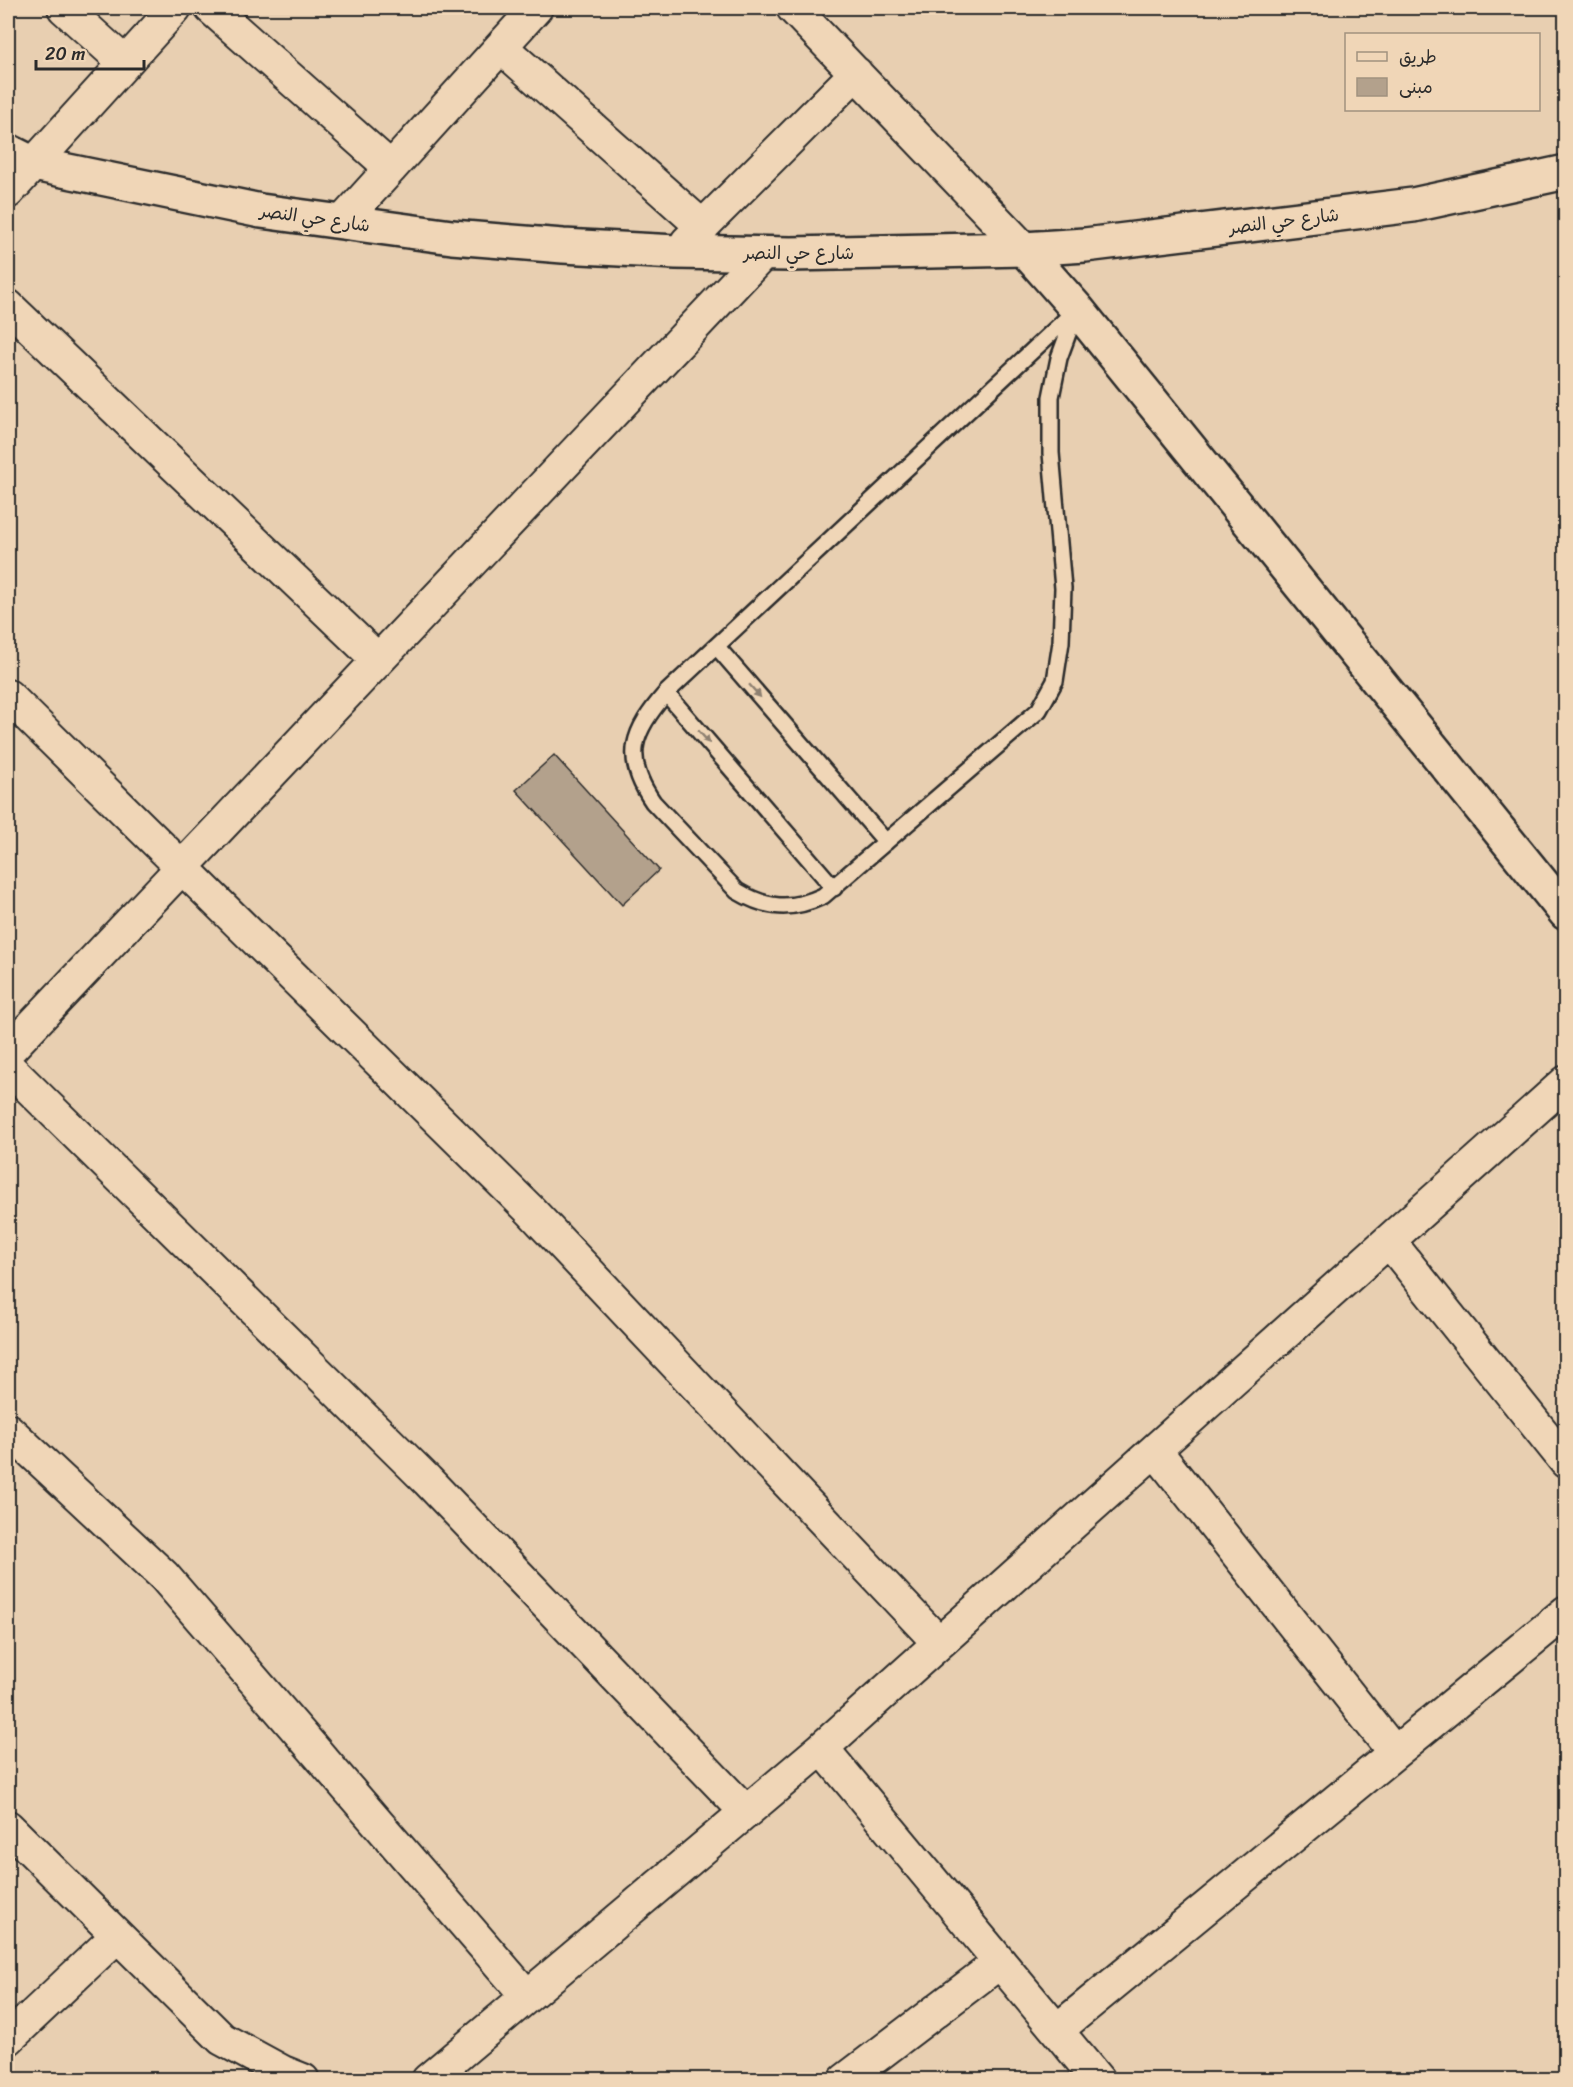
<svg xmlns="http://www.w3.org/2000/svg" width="1573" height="2087" font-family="Sriracha,'Playpen Sans Arabic',sans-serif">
<rect width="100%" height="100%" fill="#e8cfb1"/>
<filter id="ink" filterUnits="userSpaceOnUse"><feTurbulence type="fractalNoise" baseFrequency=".0167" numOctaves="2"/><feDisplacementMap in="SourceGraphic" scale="12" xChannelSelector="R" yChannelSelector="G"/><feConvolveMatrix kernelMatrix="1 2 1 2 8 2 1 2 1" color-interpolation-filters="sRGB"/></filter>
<g filter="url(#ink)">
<path fill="#b3a18c" stroke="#2b2b2b" stroke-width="1.5" d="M 554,755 L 659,870 L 622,905 L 516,790 Z"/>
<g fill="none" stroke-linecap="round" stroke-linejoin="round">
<defs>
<path id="lane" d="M 1077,309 L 1059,358 L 1051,397 L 1051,453 L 1063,588 L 1061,642 L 1055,681 L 1039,710 L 823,896 C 791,911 767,909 737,891 L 653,802 C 622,757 633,731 666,693 Z
M 717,647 L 886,842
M 666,693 L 834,888"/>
<path id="street" d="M 64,8 L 125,63
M 211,8 L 391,168
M 793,8 L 1024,249
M 501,47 L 703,227
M 8,192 L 175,8
M 342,222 L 536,8
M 687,242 L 856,73
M 8,306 L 378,660
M 8,696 L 530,1210 L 939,1643
M 8,1051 L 763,254
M 8,1067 L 427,1480 L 746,1812
M 1389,1241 L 1566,1462
M 8,1430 L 164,1576 L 527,1996
M 1155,1450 L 1394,1752
M 822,1748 L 1098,2080
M 8,1827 L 222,2039 L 283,2072 L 303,2080
M 1057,2030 L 1566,1612
M 8,2039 L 117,1936
M 428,2080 L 822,1748 L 1566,1082
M 845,2080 L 1000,1962"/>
<path id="secondary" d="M 1024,249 L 1077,309 L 1566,913"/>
<path id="primary" d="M 8,151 L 34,164 L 261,211 L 452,237 L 563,246 L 676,252 L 791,254 L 1024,249 L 1085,245 L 1413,205 L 1566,172"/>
</defs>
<use href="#lane" stroke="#2b2b2b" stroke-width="20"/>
<use href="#street" stroke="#2b2b2b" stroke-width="36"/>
<use href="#secondary" stroke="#2b2b2b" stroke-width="38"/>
<use href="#primary" stroke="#2b2b2b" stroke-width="38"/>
<use href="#lane" stroke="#f0d6b7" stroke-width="15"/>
<use href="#street" stroke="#f0d6b7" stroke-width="32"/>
<use href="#secondary" stroke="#f0d6b7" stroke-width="33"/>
<use href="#primary" stroke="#f0d6b7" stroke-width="33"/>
</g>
<defs><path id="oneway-solid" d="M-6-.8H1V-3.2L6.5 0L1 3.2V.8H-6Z" transform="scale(1.5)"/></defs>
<g fill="#8e8071">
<use href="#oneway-solid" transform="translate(755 691) rotate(49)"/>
<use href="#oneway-solid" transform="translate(704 737) rotate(49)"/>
</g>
</g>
<g text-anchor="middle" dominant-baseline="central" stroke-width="6" stroke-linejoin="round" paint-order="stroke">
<g font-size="18" fill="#2b2b2b" stroke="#f0d6b7">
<text transform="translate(315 218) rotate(8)">شارع حي النصر</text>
<text transform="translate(1284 221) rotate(-7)">شارع حي النصر</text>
<text x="799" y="253">شارع حي النصر</text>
</g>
</g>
<rect width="1573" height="2087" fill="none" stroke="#f0d6b7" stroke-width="30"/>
<rect x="15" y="15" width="1543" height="2057" fill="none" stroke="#2b2b2b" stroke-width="2" filter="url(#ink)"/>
<rect x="1345" y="33" width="195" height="78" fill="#f0d6b7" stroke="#a1927f" stroke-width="1.5"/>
<rect x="1357" y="52" width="30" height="9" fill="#f0d6b7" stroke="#a1927f" stroke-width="1.5"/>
<text x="1399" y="63" font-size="18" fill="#2b2b2b">طريق</text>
<rect x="1357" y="78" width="30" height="18" fill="#b3a18c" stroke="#a1927f" stroke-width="1.5"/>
<text x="1399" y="93" font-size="18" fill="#2b2b2b">مبنى</text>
<path d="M36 60v9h108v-9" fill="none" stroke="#2b2b2b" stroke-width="3"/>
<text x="45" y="60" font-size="18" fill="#2b2b2b" stroke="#f0d6b7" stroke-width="4.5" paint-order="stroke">20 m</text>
</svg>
